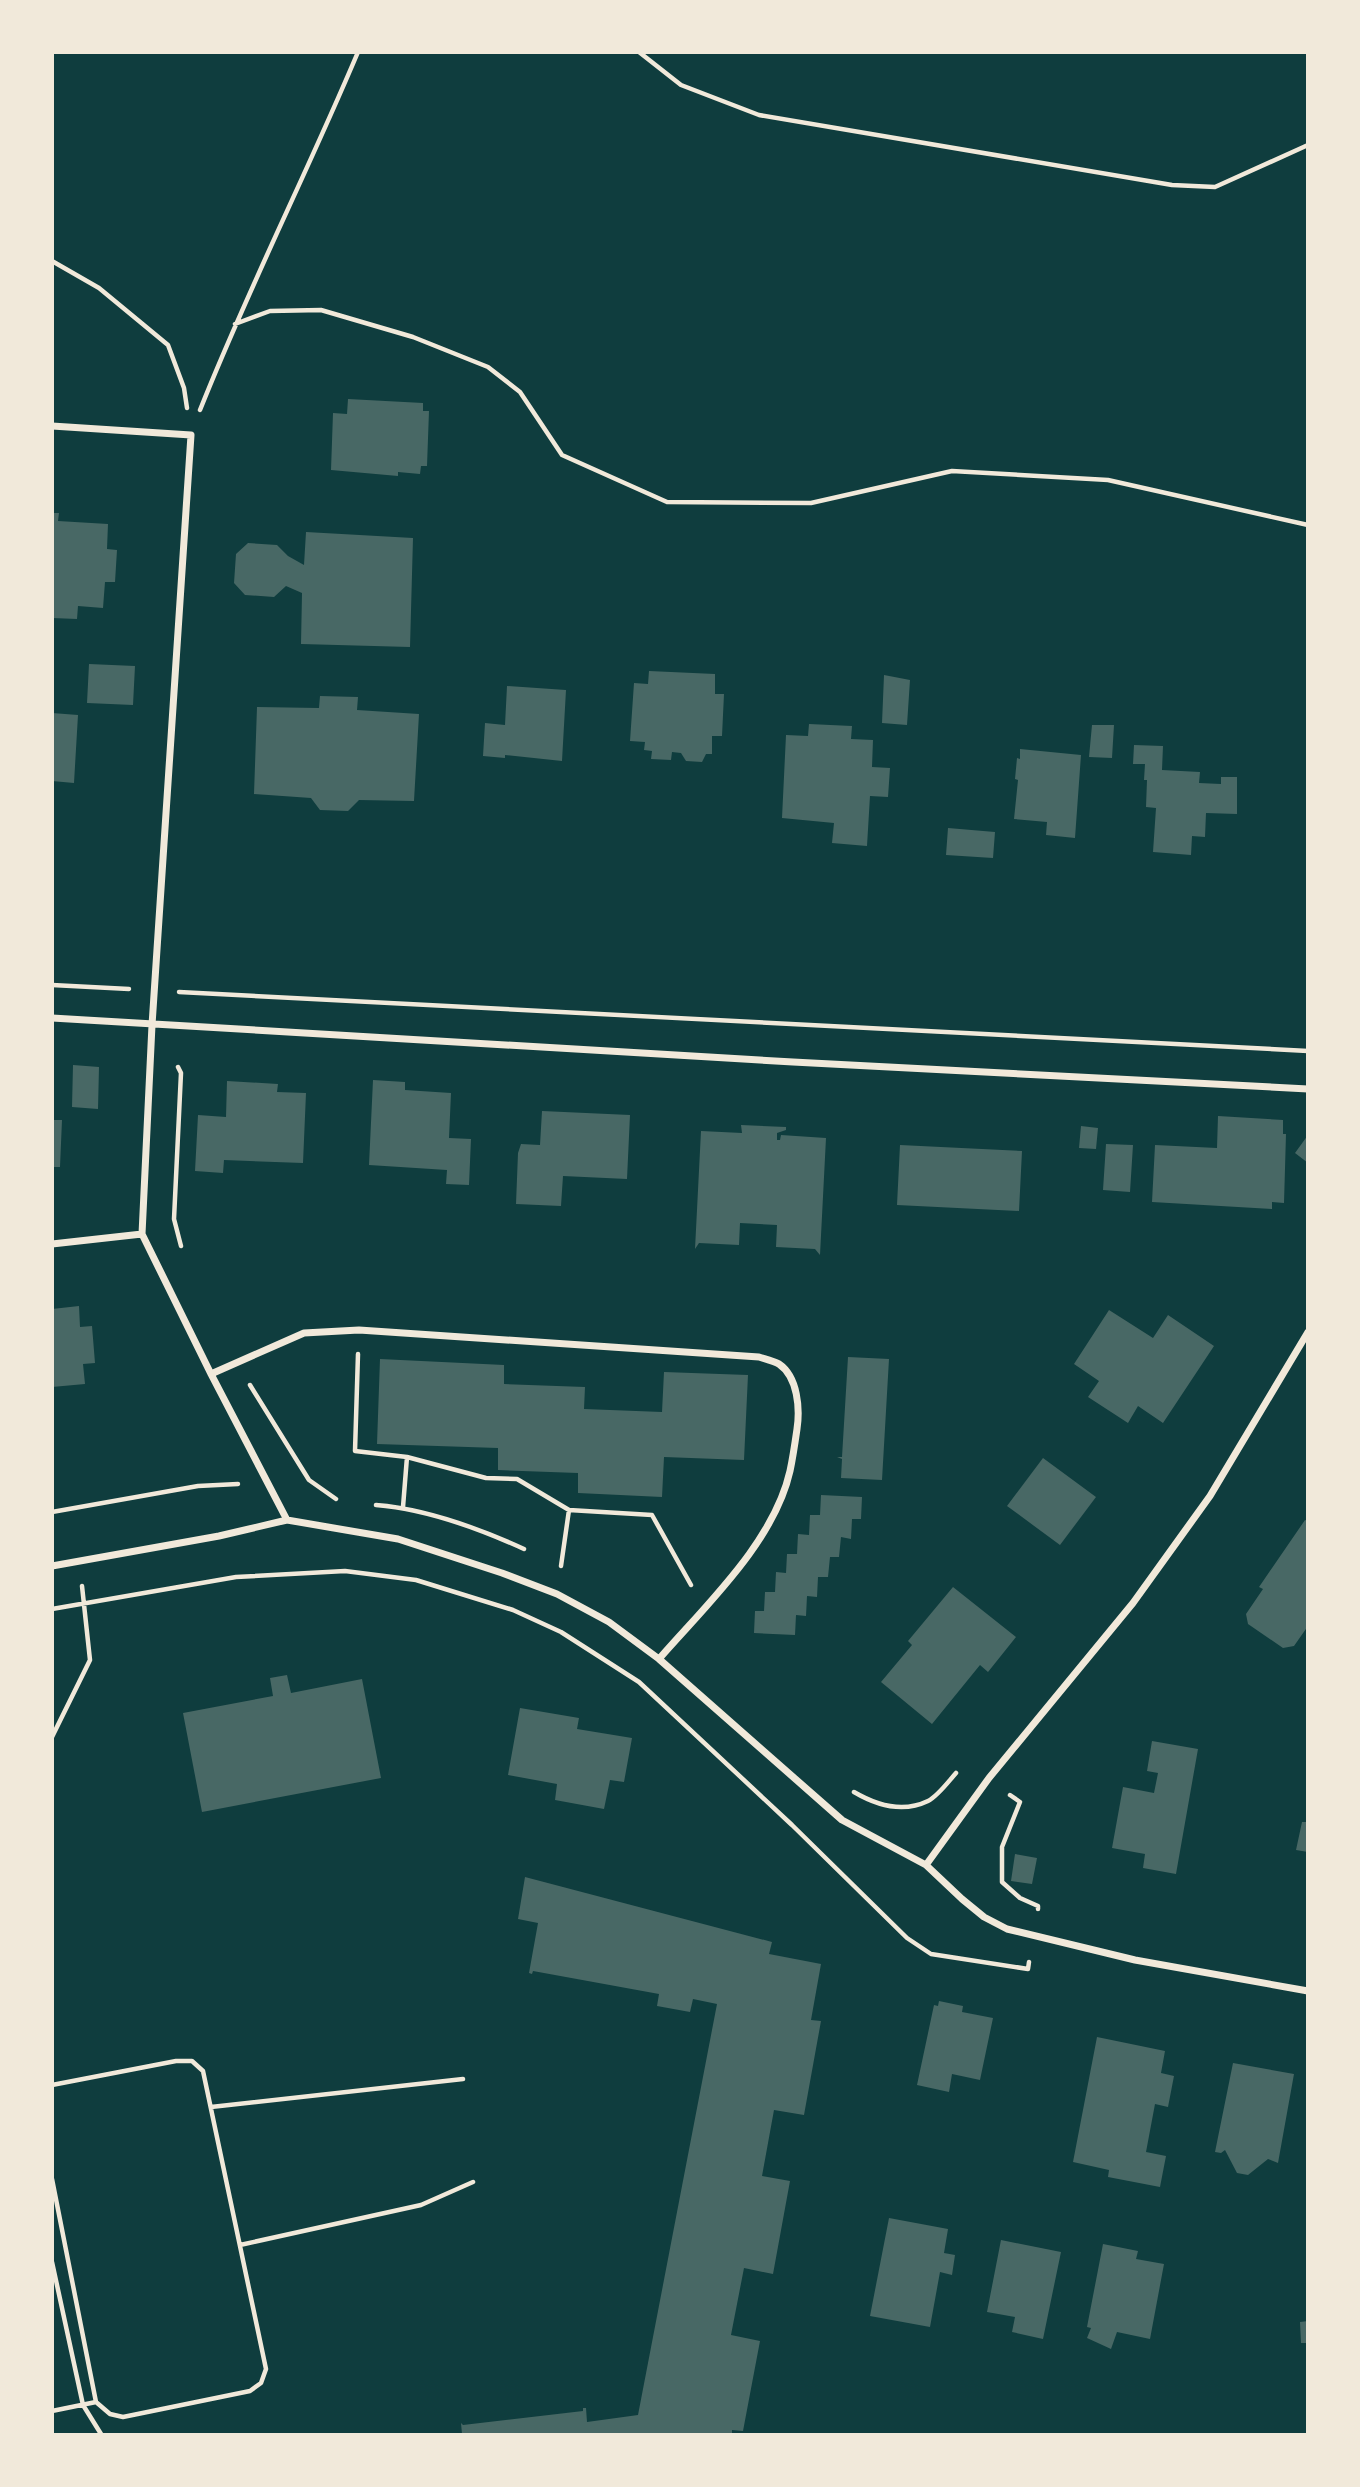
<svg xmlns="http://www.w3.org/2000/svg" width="1360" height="2487" font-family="'Work Sans',sans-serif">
<rect width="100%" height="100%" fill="#0f3d3e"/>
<path fill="#486865" d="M 348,399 L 423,403 L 423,411 L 429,411 L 427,466 L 421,466 L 420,474 L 398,472 L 398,476 L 331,470 L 333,413 L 347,414 Z
M 52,513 L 59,513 L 58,521 L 108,524 L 107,549 L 117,550 L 115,582 L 105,582 L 103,608 L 78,606 L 77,619 L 52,618 Z
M 306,532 L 413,538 L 410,647 L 301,644 L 302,593 L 286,586 L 274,597 L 245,595 L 234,583 L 236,554 L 248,543 L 277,545 L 288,556 L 304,565 Z
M 89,664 L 135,666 L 133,705 L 87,703 Z
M 649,671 L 715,674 L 715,694 L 724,694 L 722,736 L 712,736 L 712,754 L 706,754 L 702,762 L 686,761 L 681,753 L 672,752 L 671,760 L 651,759 L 652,751 L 644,750 L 645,742 L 630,741 L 634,683 L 648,684 Z
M 884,675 L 910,680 L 907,725 L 882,723 Z
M 507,686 L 566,690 L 562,761 L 505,755 L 505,758 L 483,756 L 485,723 L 505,725 Z
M 320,696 L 358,697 L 357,710 L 419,714 L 414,801 L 359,800 L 348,811 L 320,810 L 311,798 L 254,794 L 257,707 L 319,708 Z
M 52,713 L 78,715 L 74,783 L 52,781 Z
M 809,724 L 852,726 L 851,739 L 873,740 L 872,767 L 890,768 L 888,797 L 870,796 L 867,846 L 832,843 L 834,823 L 782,818 L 786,735 L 808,736 Z
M 1092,725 L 1114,725 L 1112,758 L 1089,757 Z
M 1134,745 L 1163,746 L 1162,770 L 1200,772 L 1199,783 L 1221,784 L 1221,777 L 1237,777 L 1237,814 L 1206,813 L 1205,837 L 1192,836 L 1191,855 L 1153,852 L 1156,808 L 1146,807 L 1147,780 L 1144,780 L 1145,764 L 1133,764 Z
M 1020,749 L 1081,755 L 1075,838 L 1046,835 L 1047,822 L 1014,819 L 1018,780 L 1015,779 L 1017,758 L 1020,759 Z
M 948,828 L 995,832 L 993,858 L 946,855 Z
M 73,1065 L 99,1067 L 98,1109 L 72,1107 Z
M 373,1080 L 405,1082 L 405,1090 L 451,1093 L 449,1138 L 471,1139 L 469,1185 L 446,1184 L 447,1170 L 369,1165 Z
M 227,1081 L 278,1084 L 277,1092 L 306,1093 L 303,1163 L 224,1160 L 223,1173 L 195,1171 L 198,1115 L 226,1117 Z
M 542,1111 L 630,1115 L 627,1179 L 563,1176 L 561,1206 L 516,1204 L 518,1153 L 521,1144 L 540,1145 Z
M 1218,1116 L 1283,1120 L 1283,1134 L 1286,1134 L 1284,1203 L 1272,1202 L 1272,1209 L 1152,1202 L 1155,1145 L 1217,1148 Z
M 52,1120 L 62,1120 L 60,1167 L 52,1167 Z
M 741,1125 L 786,1127 L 786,1130 L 777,1133 L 777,1140 L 780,1140 L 781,1135 L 826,1138 L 820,1255 L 815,1249 L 776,1247 L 777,1225 L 740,1223 L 739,1245 L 699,1243 L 695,1249 L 701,1131 L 742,1133 Z
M 1081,1126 L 1098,1128 L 1096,1149 L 1079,1148 Z
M 1308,1135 L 1308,1163 L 1295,1153 Z
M 1106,1144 L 1133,1145 L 1130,1192 L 1103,1190 Z
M 900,1145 L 1022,1151 L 1019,1211 L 897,1205 Z
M 79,1306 L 80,1327 L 92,1326 L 95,1363 L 83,1364 L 85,1384 L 52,1387 L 52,1309 Z
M 1109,1310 L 1153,1338 L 1168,1315 L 1214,1346 L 1163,1423 L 1138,1406 L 1128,1423 L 1088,1397 L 1099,1381 L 1074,1364 Z
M 848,1357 L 889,1359 L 882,1480 L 841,1478 L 842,1459 L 837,1457 L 842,1457 Z
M 380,1359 L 504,1365 L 504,1384 L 585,1387 L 584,1409 L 662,1412 L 664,1372 L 748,1375 L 744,1460 L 664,1457 L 662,1497 L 578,1493 L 578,1473 L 498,1470 L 498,1448 L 377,1444 Z
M 1043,1458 L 1096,1497 L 1060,1545 L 1007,1506 Z
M 821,1495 L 862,1497 L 861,1519 L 852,1519 L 851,1539 L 841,1537 L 839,1557 L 830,1557 L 828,1577 L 818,1577 L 817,1597 L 807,1596 L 806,1616 L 796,1615 L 795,1635 L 754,1633 L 755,1611 L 764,1611 L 765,1592 L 775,1592 L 776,1572 L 786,1573 L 787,1554 L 797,1554 L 798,1534 L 809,1535 L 810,1515 L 820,1515 Z
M 1305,1520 L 1308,1521 L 1308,1626 L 1294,1646 L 1283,1648 L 1248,1624 L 1246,1614 L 1263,1589 L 1259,1587 Z
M 953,1587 L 1016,1637 L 988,1672 L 980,1665 L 932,1724 L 881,1682 L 912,1645 L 908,1641 Z
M 287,1675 L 291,1693 L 362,1679 L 381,1778 L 202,1812 L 183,1713 L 273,1696 L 270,1678 Z
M 520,1708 L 579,1718 L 577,1729 L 632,1738 L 624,1782 L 610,1780 L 604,1809 L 555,1800 L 557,1784 L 508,1775 Z
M 1152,1741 L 1198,1749 L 1176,1874 L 1143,1868 L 1145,1854 L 1112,1848 L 1123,1787 L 1154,1793 L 1158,1773 L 1147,1771 Z
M 1302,1822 L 1308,1822 L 1308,1852 L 1296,1850 Z
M 1015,1854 L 1037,1858 L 1032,1884 L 1011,1881 Z
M 525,1877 L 772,1942 L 769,1954 L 821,1964 L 811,2020 L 821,2021 L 804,2115 L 774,2110 L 762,2176 L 790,2181 L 773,2274 L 744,2268 L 731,2335 L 760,2341 L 743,2431 L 732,2430 L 732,2434 L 462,2434 L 461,2423 L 463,2425 L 583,2411 L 583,2408 L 586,2408 L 587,2422 L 638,2415 L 717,2004 L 693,1999 L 690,2012 L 657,2006 L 659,1994 L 533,1971 L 532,1974 L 529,1973 L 538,1923 L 518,1919 Z
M 939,2001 L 963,2006 L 962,2012 L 993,2018 L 980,2080 L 952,2074 L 949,2092 L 917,2085 L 934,2005 L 938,2006 Z
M 1097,2037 L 1165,2051 L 1161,2073 L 1174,2076 L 1168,2107 L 1155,2104 L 1146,2152 L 1166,2156 L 1160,2187 L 1108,2177 L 1109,2170 L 1073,2162 Z
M 1233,2063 L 1294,2074 L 1278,2163 L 1268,2159 L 1248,2175 L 1237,2173 L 1225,2150 L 1221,2153 L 1215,2152 Z
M 889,2218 L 948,2229 L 944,2253 L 955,2255 L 952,2275 L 940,2272 L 930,2327 L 870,2316 Z
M 1001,2240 L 1061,2252 L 1043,2339 L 1012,2332 L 1015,2317 L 987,2312 Z
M 1103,2244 L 1138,2251 L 1136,2259 L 1164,2264 L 1150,2339 L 1117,2332 L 1111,2349 L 1087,2338 L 1091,2328 L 1087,2327 Z
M 1308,2321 L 1308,2343 L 1301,2343 L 1300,2322 Z"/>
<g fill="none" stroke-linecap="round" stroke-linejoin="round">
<path stroke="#f1e9da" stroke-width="4.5" d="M 639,52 L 681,85 L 759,115 L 1172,185 L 1215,187 L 1308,145
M 52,261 L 99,288 L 168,345 L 184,388 L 187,408
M 235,324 L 270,311 L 321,310 L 413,337 L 488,367 L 520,392 L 562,455 L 667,502 L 811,503 L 952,471 L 1108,480 L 1308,525
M 200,410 C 248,289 307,173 358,52
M 52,985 L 129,989
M 179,992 L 1308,1051
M 178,1067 L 181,1073 L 174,1219 L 181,1246
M 358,1354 L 355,1451 L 407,1457
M 250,1385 L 309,1480 L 336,1499
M 376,1505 C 427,1509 478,1528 524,1549
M 403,1507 L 407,1457 L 486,1478 L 517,1479 L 569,1510 L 652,1515 L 691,1585
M 52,1512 L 198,1486 L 238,1484
M 561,1566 L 569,1510
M 52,1609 L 236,1577 L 345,1571 L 416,1580 L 513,1610 L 561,1632 L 639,1682 L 792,1825 L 907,1938 L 931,1954 L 1028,1969 L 1029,1962
M 52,1737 L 90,1660 L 82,1586
M 854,1792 C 876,1805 903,1813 928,1801 C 938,1796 948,1782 956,1773
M 1010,1795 L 1020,1802 L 1002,1847 L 1002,1882 L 1020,1898 L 1038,1906 L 1038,1909
M 52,2085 L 176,2061 L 192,2061 L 203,2071 L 266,2369 L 261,2383 L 250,2391 L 123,2417 L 110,2414 L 96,2402 L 52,2179
M 211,2107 L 463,2079
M 240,2245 L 421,2205 L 473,2182
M 52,2262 L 83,2405 L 101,2434
M 52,2411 L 96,2402"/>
<path stroke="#f1e9da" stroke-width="7" d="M 52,426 L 191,435 L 152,1025 L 142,1234 L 211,1374 L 287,1520
M 52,1018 L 793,1062 L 1308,1089
M 52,1244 L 142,1234
M 211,1374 L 304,1333 L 359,1330 L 759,1357 C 765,1359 773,1361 779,1364 C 798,1377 800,1409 797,1429 C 795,1443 793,1457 790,1471 C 774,1542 706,1605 659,1659
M 52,1566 L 219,1536 L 287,1520 L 398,1539 L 502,1573 L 557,1594 L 609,1622 L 659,1659 L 842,1820 L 926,1865 L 962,1899 L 984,1917 L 1007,1929 L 1135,1960 L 1308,1991
M 926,1865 L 989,1778 L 1133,1603 L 1210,1496 L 1308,1332"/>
</g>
<rect width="1360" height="2487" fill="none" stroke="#f1e9da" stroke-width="108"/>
</svg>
